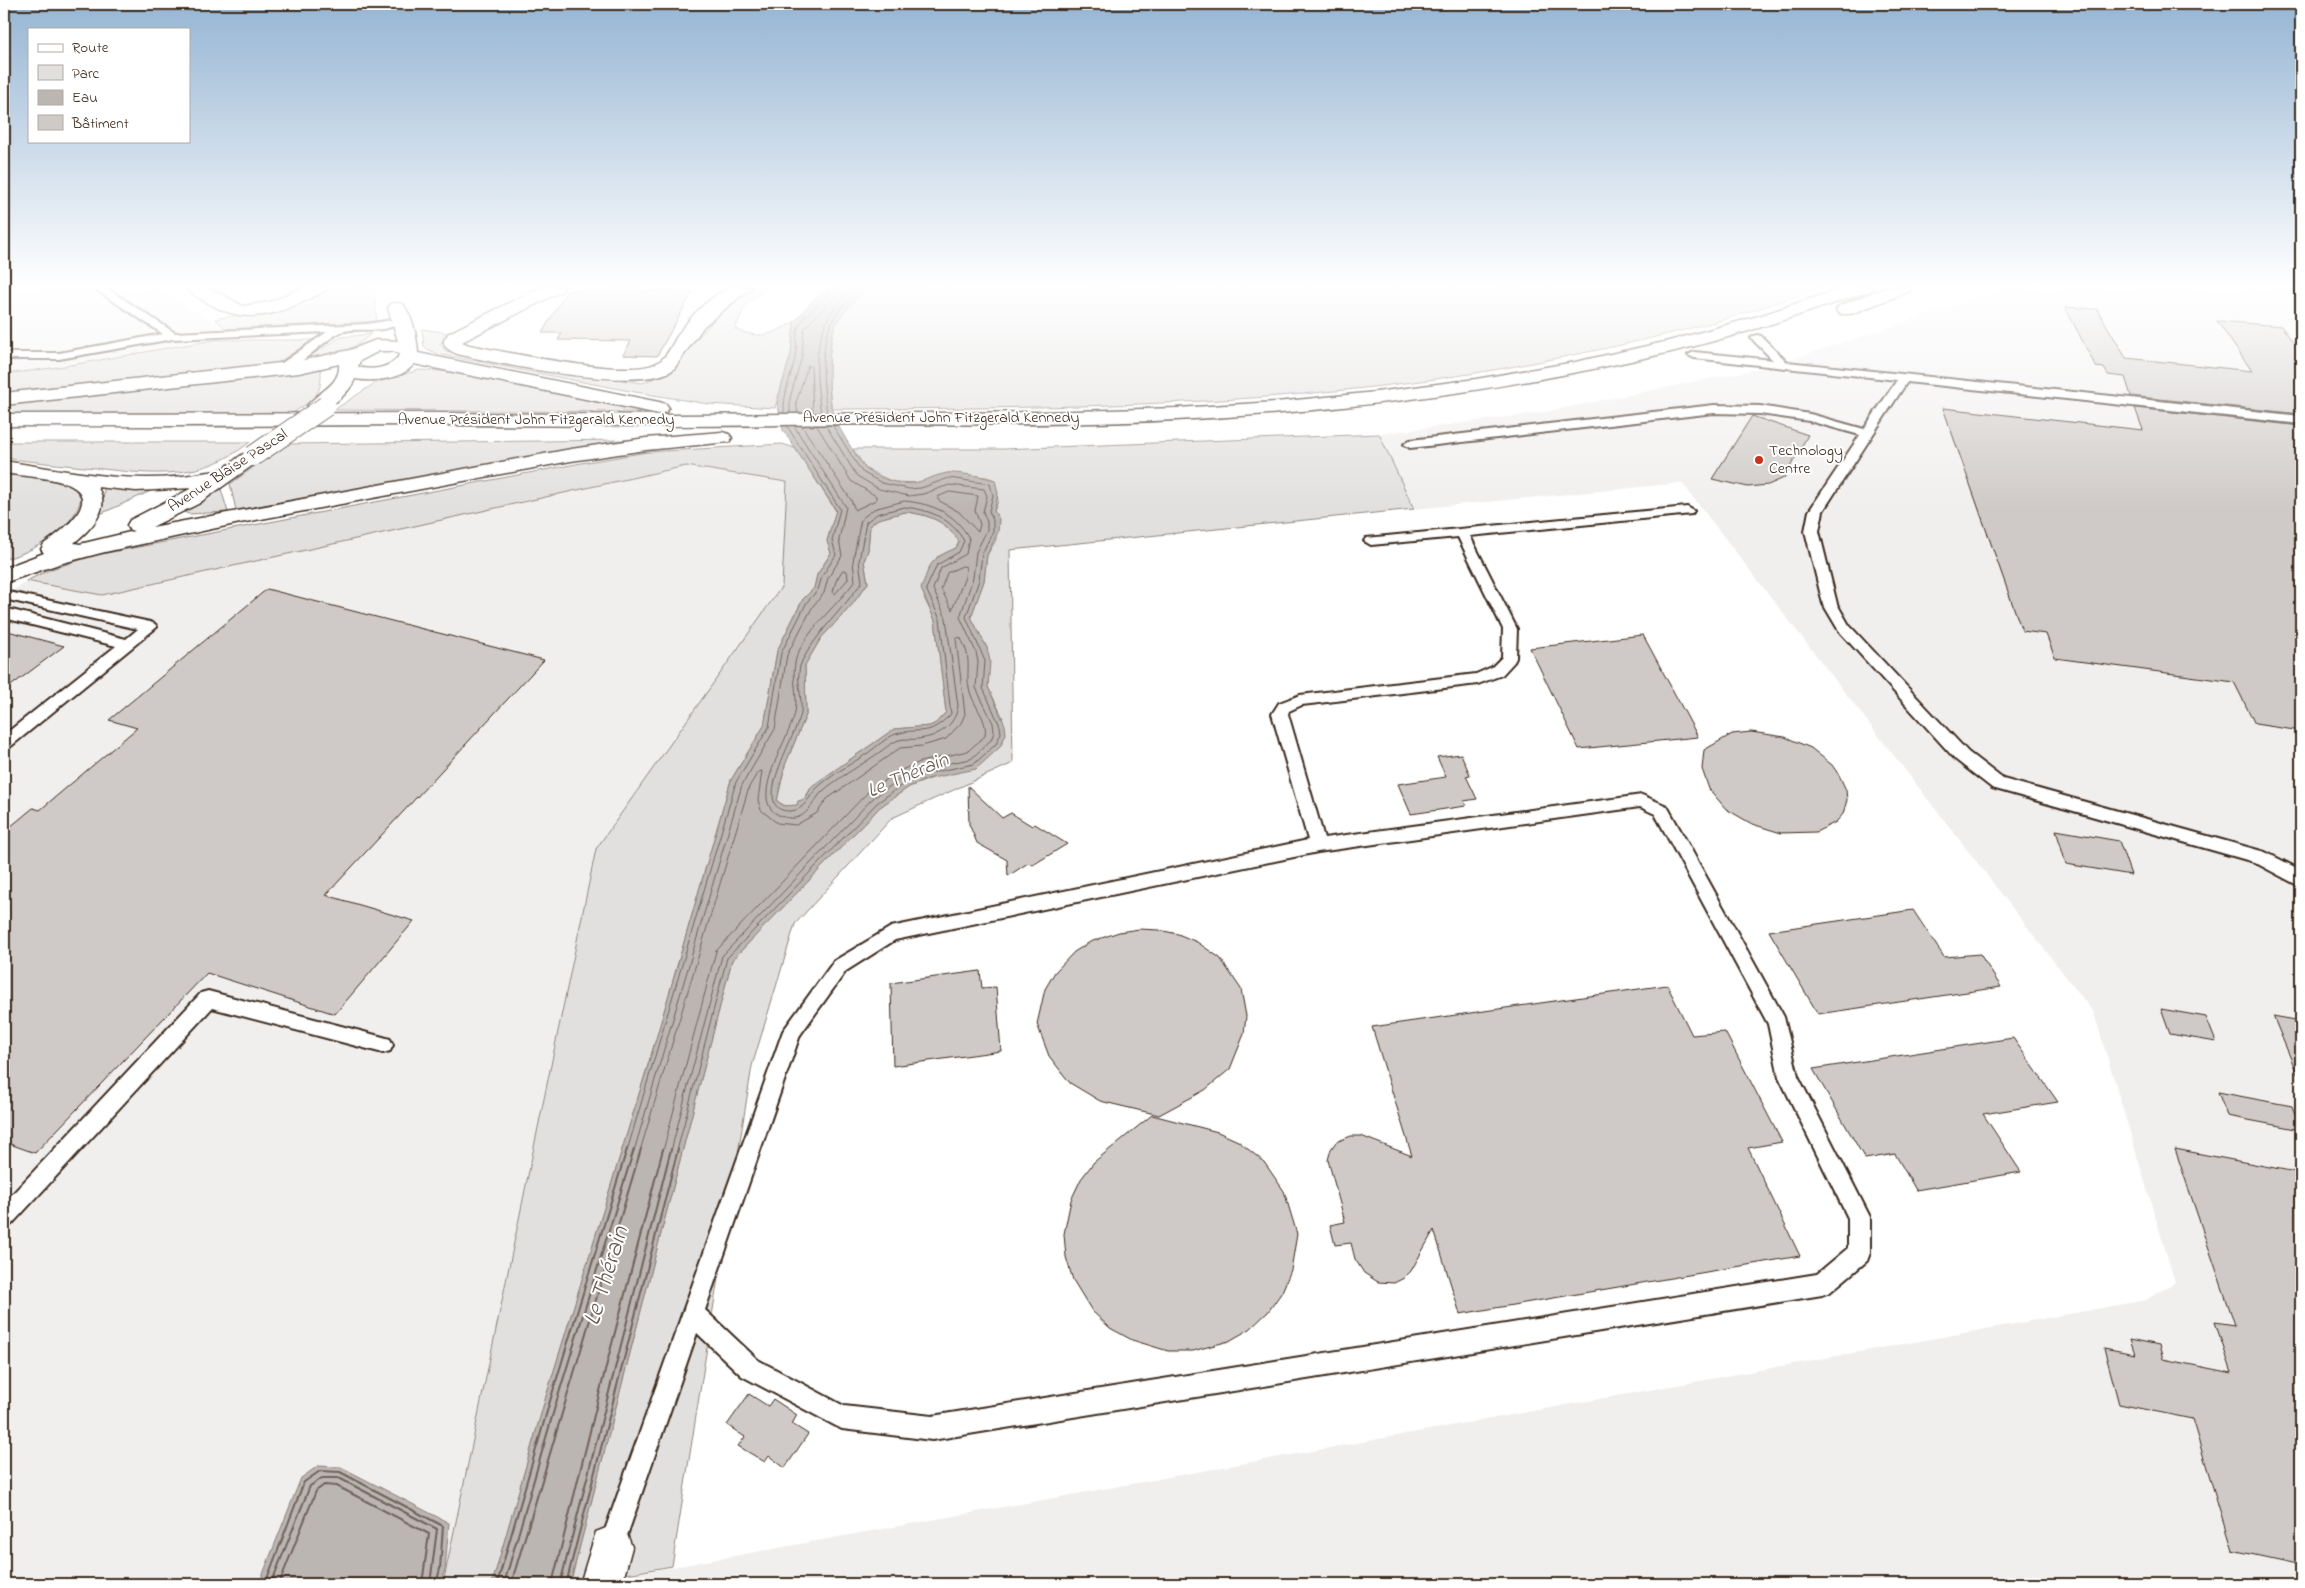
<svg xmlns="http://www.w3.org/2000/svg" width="2305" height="1588" font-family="'Indie Flower',sans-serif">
<rect width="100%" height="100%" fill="#fff"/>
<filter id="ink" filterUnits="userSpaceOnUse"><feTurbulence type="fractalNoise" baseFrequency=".02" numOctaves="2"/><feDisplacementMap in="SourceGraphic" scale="10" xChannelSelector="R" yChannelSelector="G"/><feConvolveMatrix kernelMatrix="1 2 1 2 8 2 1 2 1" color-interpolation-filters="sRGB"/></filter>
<g filter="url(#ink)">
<path fill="#f1efee" d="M 4,287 L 156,287 L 226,329 L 217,340 L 165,347 L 35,371 L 4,374 Z
M 2000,287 L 2301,287 L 2301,1584 L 579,1584 L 2146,1300 L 2175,1282 L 2094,1013 L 1682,483 L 1414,509 L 1379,434 L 1539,413 L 1768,367 L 1905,322 L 1993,292 Z
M 686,465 L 787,482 L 782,586 L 596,849 L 443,1584 L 4,1584 L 4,597 L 26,581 L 102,595 Z"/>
<path fill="#e2e0de" stroke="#8e857e" d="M 336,287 L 374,287 L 377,321 L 226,329 L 215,319 C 233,314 251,318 270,314 C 292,309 315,296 336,287 Z
M 756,287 L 768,287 L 746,304 L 735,329 C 761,340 770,335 794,322 L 791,354 L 775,408 L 708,404 L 635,392 L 437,354 L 424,347 L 422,329 L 449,333 L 440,344 L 446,351 L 642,383 L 665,374 L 719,314 Z
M 869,287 L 1823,287 C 1783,300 1743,315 1703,325 C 1640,342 1575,355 1511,367 C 1287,407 1058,408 832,409 C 828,387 827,349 834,328 C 840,312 857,299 869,287 Z
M 371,334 C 351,353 325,358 298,363 L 341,337 Z
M 217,340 L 313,340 L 276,364 L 4,393 L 4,374 C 75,367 146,350 217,340 Z
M 321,369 C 322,396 315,398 293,413 L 4,414 L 4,403 Z
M 419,370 L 443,371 L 653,412 L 334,410 L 375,383 Z
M 1379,434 L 1414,509 L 1010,550 L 1013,763 L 892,818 L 795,924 L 752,1066 L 672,1566 L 570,1584 L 732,960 L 880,807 L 909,787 L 943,774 L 1003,718 L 988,687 L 987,648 L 971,617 L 984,581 L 987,555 L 996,540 L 994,511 L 998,501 L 995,480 L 986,477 L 948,473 L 920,483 L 893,482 L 866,469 L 853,449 L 1003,449 Z
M 626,440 L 624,443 L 236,510 L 230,484 L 286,444 Z
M 4,442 L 250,442 C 202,481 153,475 95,468 C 64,465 34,462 4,458 Z
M 782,444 L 795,448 L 836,511 L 827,541 L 831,553 L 817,575 L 814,588 L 803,599 L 777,651 L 764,726 L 731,780 L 656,1039 L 545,1400 L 492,1584 L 443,1584 L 596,849 L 782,586 L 787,482 L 686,466 L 102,595 L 26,581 L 51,569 L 96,555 L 581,463 L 648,452 Z
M 4,474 L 50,480 L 74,487 L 81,498 C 76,527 31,554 4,559 Z
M 220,486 L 228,512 L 189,514 L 184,512 L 186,508 Z
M 104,488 L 130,491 L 153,490 L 96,516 L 103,506 Z
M 905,512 C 928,514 948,522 959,542 L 956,548 L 937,557 L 924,598 L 935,620 L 946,712 L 936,723 L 930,726 L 894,729 L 812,786 C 803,802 795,814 777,801 L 785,765 L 806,715 L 805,665 L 821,638 L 851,606 L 868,583 L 864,561 L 868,550 L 870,525 L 878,519 Z"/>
<path fill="#bcb6b3" stroke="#887e77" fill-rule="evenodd" d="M 829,287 L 869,287 C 857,299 841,312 834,328 C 828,344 827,398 833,415 C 836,423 861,466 867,470 C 874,475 883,479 891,481 C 916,488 924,478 947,473 C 955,472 987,477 995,480 L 998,494 L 994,511 L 999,519 L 998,532 L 987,555 L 984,581 L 971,617 L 987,648 L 990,661 L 988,687 L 1005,725 L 1006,734 L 1000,747 L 976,769 L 927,779 L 909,787 L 880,807 L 732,960 L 570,1584 L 492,1584 L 545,1400 L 656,1039 L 731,780 L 764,726 L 777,651 L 803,599 L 814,588 L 817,575 L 831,553 L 827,541 L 836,510 L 783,430 L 777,402 L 791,354 L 794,322 L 813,300 ZM 905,512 C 928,514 948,522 959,542 L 956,548 C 929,560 931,562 921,589 L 935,620 L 946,712 L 936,723 L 930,726 L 894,729 L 812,786 L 805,799 L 798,801 L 797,805 L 784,806 L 777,801 L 785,765 L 806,715 L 805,665 L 821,638 L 851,606 L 868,583 L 864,561 L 868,550 L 870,525 L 878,519 Z
M 318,1466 L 341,1467 L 449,1523 L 445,1570 L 440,1584 L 259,1584 L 301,1478 Z"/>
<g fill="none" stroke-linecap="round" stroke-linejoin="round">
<path stroke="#6f625a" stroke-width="1" d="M 784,413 C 783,391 793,373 796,352 C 797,342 795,331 801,322 C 809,309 826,302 831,287
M 790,413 L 790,398 L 802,356 L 804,329 L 834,297 L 838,287
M 798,413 L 796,403 L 808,365 L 811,367 L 813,413
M 821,413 C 813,362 813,324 853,287
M 827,413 C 823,383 818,343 835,316 C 842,305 852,296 862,287
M 802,426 L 851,500 L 855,510 L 876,500 L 876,496 L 851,481 L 817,426
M 950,492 L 978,496 L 975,511 L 980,524 L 978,532 L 959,512 L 938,500 L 938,497 Z
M 905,501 C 933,504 955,513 969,538 L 966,554 L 941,568 L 933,589 L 946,618 L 958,706 C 955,726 938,737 918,739 C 912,740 905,738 899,740 C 892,742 883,750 877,754 C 863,764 831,782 821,793 C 812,803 806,820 790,818 C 737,812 791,738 795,712 C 799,689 788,671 800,649 C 814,623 838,604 855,581 L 853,561 L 861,519 L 874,509 Z
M 905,507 C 930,510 951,518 964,541 L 959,552 L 937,565 L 926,589 L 940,619 L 951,714 C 926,739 924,726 896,734 C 887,737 876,747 868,753 C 854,762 825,779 815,790 C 808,799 803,811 790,811 C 747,812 799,730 801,713 C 803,696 794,677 802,661 C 818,631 843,609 862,582 L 859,561 L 866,522 L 877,514 Z
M 963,566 L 966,567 L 965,577 L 952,610 L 941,589 L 947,573 Z
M 843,570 L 847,571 L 848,579 L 835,594 L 833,592 L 836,581 Z
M 627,1151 L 736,782 L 769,727 L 781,653 L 807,602 L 818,590 L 822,576 L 836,555 L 832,540 L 840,509 L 787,426
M 634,1151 L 742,785 L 775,729 L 787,655 L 813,606 L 824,593 L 828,578 L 842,556 L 839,540 L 846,507 L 794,426
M 640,1151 L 749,787 L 758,772 L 762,771 L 758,800 L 761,810 L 777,823 L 796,825 L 817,813 L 827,799 L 900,748 L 922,746 L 946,739 L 961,723 L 965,714 L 956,639 L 960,637 C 975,662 963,673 971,695 C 976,709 988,720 985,736 L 968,751 L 920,762 L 899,771 L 868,792 L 716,951 L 663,1151
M 671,1151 L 722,956 L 873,798 L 903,777 L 923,768 L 971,759 L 991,740 L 994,732 L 993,723 L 976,688 L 978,662 L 976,652 L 960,617 L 973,578 L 976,552 L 987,530 L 987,522 L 983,512 L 987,496 L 984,489 L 949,485 L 923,494 L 909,496 L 879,489 L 857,476 L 826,426
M 677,1151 L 727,958 L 877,803 L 906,782 L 925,774 L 974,764 L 996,744 L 1001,733 L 1000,726 L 983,688 L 985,661 L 966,617 L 979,580 L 982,554 L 993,531 L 993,520 L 989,511 L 993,495 L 990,484 L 949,478 L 921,488 L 909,489 L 882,483 L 862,472 L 833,426"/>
<path stroke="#6f625a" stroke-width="2" d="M 265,1584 L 304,1482 L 320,1471 L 340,1472 L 443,1526 L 440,1569 L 436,1584
M 271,1584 L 310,1486 L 322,1478 L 339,1478 L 437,1529 L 430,1584
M 279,1584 L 316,1491 L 324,1485 L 337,1486 L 429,1534 L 422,1584
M 497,1584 L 550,1401 L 627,1149
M 504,1584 L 556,1403 L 634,1149
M 511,1584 L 641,1149
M 552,1584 L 608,1359 L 663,1149
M 560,1584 L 671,1149
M 566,1584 L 678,1149"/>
</g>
<path fill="#cfcac7" stroke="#3b2a1e" d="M 586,287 L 644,287 L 642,291 L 693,291 L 657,356 L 623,355 L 631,341 L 558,340 L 562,333 L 542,333 L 567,291 L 584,291 Z
M 2065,307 L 2097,309 L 2126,358 L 2252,371 L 2217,321 L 2281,326 L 2293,342 L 2301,343 L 2301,414 L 2131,396 L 2125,377 L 2108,375 L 2104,368 L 2096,367 Z
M 1943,408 L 2143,430 L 2135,408 L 2301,426 L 2301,731 L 2255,724 L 2234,682 L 2055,658 L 2046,634 L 2022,631 Z
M 1752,416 L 1808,435 L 1784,478 L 1768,485 L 1748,487 L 1712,479 Z
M 267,589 L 544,660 L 326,895 L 414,921 L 335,1014 L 207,973 L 35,1153 L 4,1142 L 4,832 L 33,808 L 40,810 L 137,728 L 109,720 Z
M 4,630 L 64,646 L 4,691 Z
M 1643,635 L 1698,737 L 1579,749 L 1530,648 Z
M 1751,732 L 1785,737 L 1811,748 L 1832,765 L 1839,775 L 1846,790 L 1847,800 L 1843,814 L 1836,822 L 1816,832 L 1781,833 L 1752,824 L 1726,809 L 1709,789 L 1702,769 L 1704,750 L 1732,734 Z
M 1461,754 L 1470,775 L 1466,776 L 1477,799 L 1464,801 L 1466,806 L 1411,814 L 1398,784 L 1446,777 L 1437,757 Z
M 968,786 L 1002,818 L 1011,813 L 1032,826 L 1035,824 L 1067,844 L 1033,865 L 1028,863 L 1008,876 L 1007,860 L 977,843 L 969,824 Z
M 2056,830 L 2119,841 L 2131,875 L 2066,864 Z
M 1913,910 L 1944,957 L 1980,954 L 2001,987 L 1818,1014 L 1769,931 Z
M 1139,929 L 1159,930 L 1178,934 L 1197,942 L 1220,958 L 1241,989 L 1246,1016 L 1244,1034 L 1230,1069 L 1205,1090 L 1159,1115 L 1100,1101 L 1070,1083 L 1049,1056 L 1037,1024 L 1045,989 L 1055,972 L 1074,952 L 1090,942 L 1119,932 Z
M 980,971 L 982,988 L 996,987 L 1001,1051 L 893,1066 L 891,983 Z
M 1667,985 L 1692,1035 L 1725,1032 L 1782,1142 L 1748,1148 L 1800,1256 L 1460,1314 L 1434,1230 L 1411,1271 L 1404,1278 L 1394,1283 L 1378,1282 L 1364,1273 L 1355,1259 L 1351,1243 L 1335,1245 L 1330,1225 L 1345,1222 L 1328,1160 L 1331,1149 L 1336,1142 L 1351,1136 L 1361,1136 L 1412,1156 L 1372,1027 Z
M 2161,1009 L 2206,1017 L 2216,1042 L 2170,1034 Z
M 2273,1016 L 2301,1021 L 2301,1083 Z
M 2013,1038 L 2058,1102 L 1983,1114 L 2021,1172 L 1916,1190 L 1895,1154 L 1865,1159 L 1813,1069 Z
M 2218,1092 L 2292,1106 L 2301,1130 L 2227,1116 Z
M 1152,1115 L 1218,1132 L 1238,1141 L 1264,1162 L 1284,1191 L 1297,1234 L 1291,1270 L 1282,1292 L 1268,1312 L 1250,1329 L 1229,1341 L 1193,1351 L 1168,1351 L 1132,1340 L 1110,1328 L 1092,1311 L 1073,1280 L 1066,1257 L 1064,1234 L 1071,1200 L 1081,1179 L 1094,1162 Z
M 2175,1149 L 2301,1173 L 2301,1565 L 2232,1550 L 2192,1419 L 2119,1404 L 2104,1348 L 2135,1354 L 2130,1339 L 2159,1345 L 2163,1359 L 2232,1373 L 2215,1322 L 2235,1325 Z
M 749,1394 L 768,1406 L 773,1399 L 797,1415 L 792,1424 L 808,1434 L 785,1468 L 769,1456 L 765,1462 L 738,1446 L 745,1437 L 727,1425 Z"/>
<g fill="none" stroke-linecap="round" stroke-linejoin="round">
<defs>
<path id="lane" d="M 92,287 L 105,287 L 175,333 L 367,324 L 392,320 L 397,323 C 386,335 355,326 341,332 C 321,342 301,367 280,372 L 274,369 L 276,367 L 327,332 L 173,339 L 59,359 L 4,359 L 4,353 L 59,353 L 163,334 Z
M 1757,335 L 1761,336 L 1787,362 L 2301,416 L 2301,424 L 1907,382 L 1823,511 L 1819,531 L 1837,604 L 1849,625 L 1968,752 L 2003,779 L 2265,852 L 2301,870 L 2301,887 L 2254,862 L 1992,788 L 1956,760 L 1839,631 L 1823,604 L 1805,531 L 1809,511 L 1860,435 L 1809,421 L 1760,414 L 1714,413 L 1410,448 L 1404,444 L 1410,440 L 1714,405 L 1760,406 L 1810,414 L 1864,429 L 1897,380 L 1694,358 L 1688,355 L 1694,352 L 1773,360 L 1751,338 Z
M 1687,507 L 1694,511 L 1692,514 L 1470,536 L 1517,629 L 1516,658 L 1514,662 L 1502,675 L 1478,684 L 1302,705 L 1289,711 L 1288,714 L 1324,838 L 1642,795 L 1667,806 L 1784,1017 L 1798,1076 L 1870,1217 L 1870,1253 L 1867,1261 L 1830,1292 L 1822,1295 L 932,1440 L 842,1429 L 834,1425 L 742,1376 L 697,1333 L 620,1556 L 611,1559 L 602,1556 L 599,1547 L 783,1031 L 834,961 L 891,927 L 1308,840 L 1272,714 L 1279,703 L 1300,695 L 1476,674 L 1492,667 L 1502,657 L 1503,629 L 1458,537 L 1371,545 L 1364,541 L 1366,538 ZM 1640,807 L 1655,814 L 1768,1024 L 1779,1077 L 1848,1218 L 1848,1248 L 1817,1274 L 932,1416 L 844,1406 L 758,1360 L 705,1310 L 800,1035 L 846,971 L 895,940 L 1318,852 Z
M 4,591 L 150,622 L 155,624 L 157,627 L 10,747 L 4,749 L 4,735 L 116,646 L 4,618 L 4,608 L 126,639 L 138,629 L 4,599 Z
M 208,991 L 383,1037 L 390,1039 L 393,1045 L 390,1051 L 383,1053 L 212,1008 L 11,1225 L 4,1228 L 4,1203 L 201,993 Z"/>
<path id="street" d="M 186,287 L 208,287 L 243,306 L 270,302 L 304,287 L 328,287 L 325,291 C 285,311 251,329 208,303 C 201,299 191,294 186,287 Z
M 541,287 L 565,287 L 562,291 L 462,342 L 469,345 C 507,352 624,378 655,364 C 665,360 671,347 676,338 C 688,319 708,297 729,288 C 735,286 745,287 752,287 L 704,326 L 674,369 C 642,394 499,364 457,354 C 446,349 438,344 449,333 Z
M 611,1526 L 626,1532 L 632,1547 L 622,1584 L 580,1584 L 596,1532 Z"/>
<path id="secondary" d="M 1845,287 L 1873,287 L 1870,291 C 1805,313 1739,336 1671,352 C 1509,390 1343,412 1176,420 C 1044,427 911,423 779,425 C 662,427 546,425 429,425 C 287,425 146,427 4,426 L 4,414 L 437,413 L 676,415 L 1041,412 L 1177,408 L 1276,402 L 1376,392 L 1476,379 L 1575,362 L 1669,341 L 1762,315 Z
M 1887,287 L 1913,287 L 1910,291 L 1851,314 L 1839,314 L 1836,310 L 1839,306 Z
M 397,303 L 403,304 C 413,318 417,336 418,353 L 659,402 L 666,404 L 669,408 L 666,412 L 659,414 L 414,364 C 402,380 373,382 355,379 C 349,394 326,414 310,410 L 307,406 C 317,392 341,385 339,364 L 299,373 L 4,405 L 4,393 L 299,361 L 350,350 L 376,340 L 398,341 L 388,308 L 391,304 ZM 379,351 L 393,351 L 399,354 L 398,357 C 390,368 372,371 358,367 L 360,361 Z
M 722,432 L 729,434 L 732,438 L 729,442 L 646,450 L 571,461 L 240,523 L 105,552 L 59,564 L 4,583 L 4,568 L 44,553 L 41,549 L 44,544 C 61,532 107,498 65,483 C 48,477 22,476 4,473 L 4,461 C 69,471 136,486 202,473 C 206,472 213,472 217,471 C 234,466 241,447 260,452 L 264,456 L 260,460 L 198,504 L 152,527 L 571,449 L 646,438 ZM 97,487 L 136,491 L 192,488 L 130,520 L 127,525 L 130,530 L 134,531 L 80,544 L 74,543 C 90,530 113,508 97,487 Z"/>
</defs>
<use href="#lane" stroke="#3b2a1e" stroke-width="4"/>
<use href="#street" stroke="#3b2a1e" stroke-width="3"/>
<use href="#secondary" stroke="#3b2a1e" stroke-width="3"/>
<use href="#lane" fill="#fff" fill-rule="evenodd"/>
<use href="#street" fill="#fff" fill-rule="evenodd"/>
<use href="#secondary" fill="#fff" fill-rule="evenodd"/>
<defs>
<path id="secondary-bridge" d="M 253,456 L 326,406"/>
</defs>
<use href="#secondary-bridge" stroke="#3b2a1e" stroke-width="22" stroke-linecap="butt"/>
<use href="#secondary-bridge" stroke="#fff" stroke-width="20"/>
</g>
</g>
<linearGradient id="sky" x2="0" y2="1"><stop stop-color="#96b5d3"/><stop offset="0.56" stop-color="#fff"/><stop offset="1" stop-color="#fff" stop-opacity="0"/></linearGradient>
<rect width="2305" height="510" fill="url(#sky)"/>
<circle fill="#c8321e" stroke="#fff" stroke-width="2" cx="1759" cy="460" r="5"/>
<g text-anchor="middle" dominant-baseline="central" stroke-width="4" stroke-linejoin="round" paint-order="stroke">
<g font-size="16" fill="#3b2a1e" stroke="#fff">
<text x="941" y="418">Avenue Président John Fitzgerald Kennedy</text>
<text x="536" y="420">Avenue Président John Fitzgerald Kennedy</text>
<text transform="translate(228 471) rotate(-33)">Avenue Blaise Pascal</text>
</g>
<g font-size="16" fill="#3b2a1e" stroke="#fff" text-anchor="start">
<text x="1769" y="451">Technology<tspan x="1769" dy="18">Centre</tspan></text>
</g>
<g font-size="21" font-style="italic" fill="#685b52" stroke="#fff">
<text transform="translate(908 776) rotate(-23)">Le Thérain</text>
</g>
<g font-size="25" font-style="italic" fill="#685b52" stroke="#fff">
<text transform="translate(607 1276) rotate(-73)">Le Thérain</text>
</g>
</g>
<rect width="2305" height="1588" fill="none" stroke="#fff" stroke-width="20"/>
<rect x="10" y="10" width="2285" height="1568" fill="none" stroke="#3b2a1e" stroke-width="2" filter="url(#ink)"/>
<rect x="28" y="28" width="162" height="115" fill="#ffffff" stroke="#b1aaa5"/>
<rect x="38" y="44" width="25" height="8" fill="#ffffff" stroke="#b1aaa5"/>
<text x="72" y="52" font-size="15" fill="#3b2a1e">Route</text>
<rect x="38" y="65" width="25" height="15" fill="#e2e0de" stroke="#b1aaa5"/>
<text x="72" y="78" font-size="15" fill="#3b2a1e">Parc</text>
<rect x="38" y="90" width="25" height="15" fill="#bcb6b3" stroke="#b1aaa5"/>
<text x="72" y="102" font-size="15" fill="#3b2a1e">Eau</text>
<rect x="38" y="115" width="25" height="15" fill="#cfcac7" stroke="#b1aaa5"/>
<text x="72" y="128" font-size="15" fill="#3b2a1e">Bâtiment</text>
</svg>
